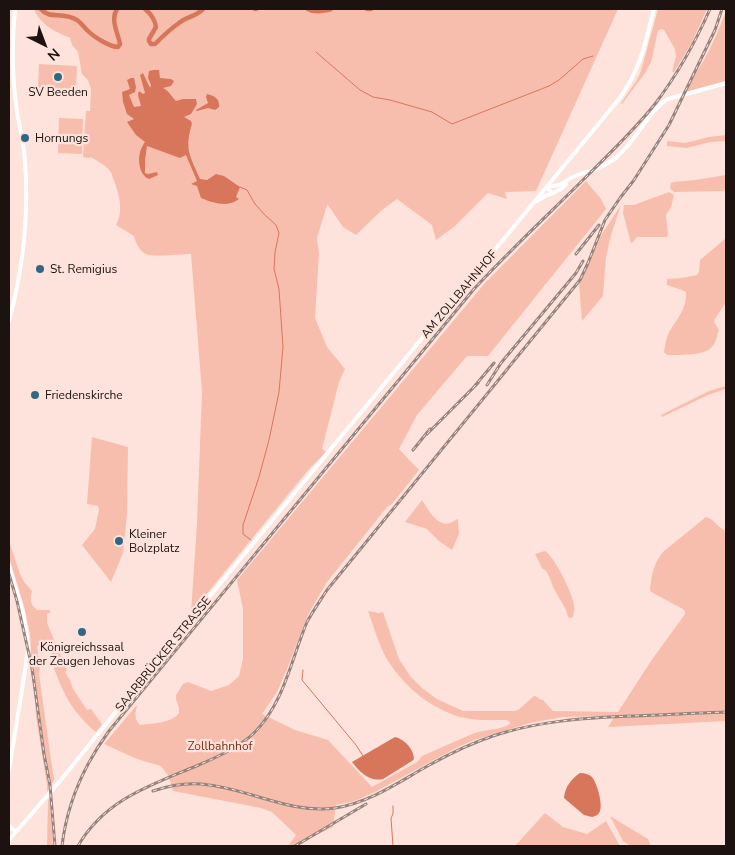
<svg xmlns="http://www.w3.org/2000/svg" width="735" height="855" font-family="'Nunito Sans',sans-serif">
<rect width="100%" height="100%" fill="#fde3db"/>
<path fill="#f8bead" d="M 34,9 L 618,9 L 536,191 L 505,192 L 507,199 L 488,193 L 455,226 L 436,240 L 432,225 L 397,199 L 382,210 L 356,235 L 343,227 L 328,205 L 327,205 L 317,238 L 319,254 L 315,318 L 327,347 L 345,369 L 339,382 L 322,449 L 326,452 L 309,469 L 191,613 L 197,523 L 202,392 L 191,254 C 181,254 151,258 144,253 C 139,250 135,241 134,236 L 116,225 C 124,211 119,193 113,178 C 112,176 112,173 110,171 C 106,165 96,160 90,157 L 89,158 L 83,157 L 86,111 L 90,111 L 91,89 L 88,80 L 82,74 L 78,52 L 72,45 L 70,38 C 56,32 40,25 34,9 Z
M 658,9 L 707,9 L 691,44 L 674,72 L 672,72 L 676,56 L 675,49 L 664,30 L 661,29 L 658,31 L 651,62 L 645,73 L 622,104 L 621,103 L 637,80 L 641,71 Z
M 726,11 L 726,82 L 687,92 C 690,79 699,69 705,58 C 713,43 720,27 726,11 Z
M 39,64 L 77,66 L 76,90 L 38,88 Z
M 59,118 L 83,119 L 82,154 L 58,153 Z
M 726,135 L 726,141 L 710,142 L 687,148 L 667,146 L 667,141 L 685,143 L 709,137 Z
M 726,175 L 726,190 L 722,191 L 674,192 L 670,188 L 671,183 L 674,182 L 695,180 Z
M 586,181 L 601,199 L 606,209 L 488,356 L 467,356 L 417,415 L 399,449 L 419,470 L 392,504 L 387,507 L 327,582 L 317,599 L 308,615 L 287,669 L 277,692 L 262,714 L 295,730 L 328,740 L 372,787 L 417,762 L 422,756 C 439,749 455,741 472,734 C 484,729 499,731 510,724 L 510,722 L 506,720 C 491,720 475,721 460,717 C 430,708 405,687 388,661 C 379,646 374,627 368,611 L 378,613 L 383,612 L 399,659 L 411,677 L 422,688 L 437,699 L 463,711 L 515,711 L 518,710 L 534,696 C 538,696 539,700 543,700 L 553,711 L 618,712 L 651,661 L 685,614 L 685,611 L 683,609 L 653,593 L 650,591 C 651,577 654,561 664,551 L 706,517 C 714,519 718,528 726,531 L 726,721 L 608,727 L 615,716 L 563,717 L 530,723 L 507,730 L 474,740 L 456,748 L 377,791 L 355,801 L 336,805 L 333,827 L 310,838 L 297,846 L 288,846 L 296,835 L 272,812 L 261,808 L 173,791 L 169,777 L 161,766 L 137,759 L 104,744 L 136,706 L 137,706 C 135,714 134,719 140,725 C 153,723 170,724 179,713 L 179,708 L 176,699 L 176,695 L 183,684 L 188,682 L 211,691 L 229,685 L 239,676 L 243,659 L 243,609 L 237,580 L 485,283 Z
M 669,192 L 674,195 L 671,207 L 666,215 L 668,234 L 667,237 L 637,237 L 633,242 L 631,243 L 623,213 L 624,205 L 634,205 Z
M 621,205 L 611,235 L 606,257 L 603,296 L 582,321 L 579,284 L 598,240 Z
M 726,238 L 726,302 L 715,319 L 714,322 L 719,330 C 717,336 716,344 711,348 C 702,356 678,355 667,355 L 664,352 C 665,345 666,338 669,332 C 677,319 687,309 686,292 L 682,290 L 667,285 L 667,279 L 681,278 L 697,275 L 699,272 L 700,260 Z
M 726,386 L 726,389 L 708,395 L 662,417 L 661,415 L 709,391 Z
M 92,437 L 128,447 L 127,514 L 123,553 L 111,582 L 82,545 L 95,529 L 99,509 L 98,506 L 87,504 Z
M 422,500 C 430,512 440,533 457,519 L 458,520 L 459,534 L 452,550 L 439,541 L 427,529 L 405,522 Z
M 9,541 L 20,574 L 24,582 L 32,591 C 30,599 30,604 37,610 L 49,610 L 51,612 L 47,614 L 47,623 L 67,670 L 65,672 L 70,680 L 73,689 L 87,710 L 91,709 L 102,724 L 96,732 C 75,715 64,696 55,671 C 52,661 53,650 45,642 L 37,646 L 40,668 L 39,674 L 53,774 C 56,781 53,781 49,787 L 49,789 L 47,792 L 47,785 L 36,717 L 34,686 L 30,668 L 31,648 L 30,634 L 24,606 L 9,557 Z
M 545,551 C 554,556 573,594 574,605 C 575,609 574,613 573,617 L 570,618 L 568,617 L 566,610 L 553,587 L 549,576 L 546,571 L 542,568 L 535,554 L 538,553 Z
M 50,798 L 50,800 L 53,846 L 47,846 L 48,801 Z
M 545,813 L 563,827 L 587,834 L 606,821 L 620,846 L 515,846 Z
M 610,816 L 648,839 L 651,846 L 630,846 L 629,845 L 623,841 Z"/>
<path fill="#d8765c" d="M 153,70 L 159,70 L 160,78 L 171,79 L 174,81 L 171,86 L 163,88 C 169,91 171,96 176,101 L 183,99 L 196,99 L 197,104 L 191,114 L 184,117 L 191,121 L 192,124 C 184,149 190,156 200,179 L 207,180 L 216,174 L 224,176 L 240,187 L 236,197 L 239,199 C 228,208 213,203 201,198 L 197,186 L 191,184 L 197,181 L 186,155 L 180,158 L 147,146 L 145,160 L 145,173 L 148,174 L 157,172 L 158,175 L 149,179 C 139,175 137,159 141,149 C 142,147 143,145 145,142 L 136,135 L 127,122 L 134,119 L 127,114 L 123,102 L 122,92 L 130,89 L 127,80 L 131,78 L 134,78 L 136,87 L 135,92 L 129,95 L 134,107 L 141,106 L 138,95 L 139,91 L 143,94 L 145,93 L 140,75 L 143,73 L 150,88 L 151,85 L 148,78 L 149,71 Z
M 207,94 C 215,96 220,99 219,107 C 214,112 213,109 208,108 L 197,111 L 196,110 L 208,103 L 206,97 Z
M 395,737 C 404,739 414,749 414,759 L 412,761 L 383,779 C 369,782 360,772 352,762 Z
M 580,773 C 585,773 588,774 592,777 C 597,783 604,806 599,813 C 597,816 595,816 592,817 L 584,815 L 564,798 C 565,787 571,779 580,773 Z"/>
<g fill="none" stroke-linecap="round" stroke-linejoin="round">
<path stroke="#d8765c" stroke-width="1" d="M 316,52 L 360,90 L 373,97 L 390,100 L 432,112 L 452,124 L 549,86 L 559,80 L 583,59 L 593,56
M 240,187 L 247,190 L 255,204 L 265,215 L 276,225 L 279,233 L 275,252 L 274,269 L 279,289 L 283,347 L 279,392 L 269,440 L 259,477 L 243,525 L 243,534 L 251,540
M 303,670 L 302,680 L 356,745 L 363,756
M 393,806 L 393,814 L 391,818 L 393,846"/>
<path stroke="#d8765c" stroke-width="4.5" d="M 41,9 C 50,20 62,11 77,20 C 81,23 84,27 88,31 C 94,37 110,47 118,47 L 120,44 C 118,33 110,20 117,9
M 145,9 C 151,14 155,19 156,27 L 149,39 L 149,41 L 151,44 L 155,44 C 162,37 170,29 179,23 C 186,17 197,16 203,9
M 255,9 L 256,9
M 308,9 C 315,13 323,11 331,9
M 367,9 L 371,9"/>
<path stroke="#fff" stroke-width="4" d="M 547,186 C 563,187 563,181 575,176 C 591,170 607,167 620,154 C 637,139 650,109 668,99 L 726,83
M 547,186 L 549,190 L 553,193 L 561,189 L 566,184
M 537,201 L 545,196 L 553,193
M 9,321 C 23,269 29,215 25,161 C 24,142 18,123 16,104 C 12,73 12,40 15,9
M 9,566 L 23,612 L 27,636 L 28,649 L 25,671 L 9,770
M 9,826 L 16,832
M 9,840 L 60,781 L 190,620 L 619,99 C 640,71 646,41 654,9"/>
<defs>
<path id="rail" d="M 576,254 L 599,225
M 487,385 L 501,363 L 576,273 L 583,261
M 473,388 L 494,363
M 427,434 L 478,383
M 413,450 L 430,429
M 9,574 L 17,601 L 32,668 L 44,754 L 50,785 L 55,846
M 153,791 C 171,785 190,782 209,785 C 251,790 291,814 335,808 C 368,803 396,784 424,768 C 447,755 469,744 493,736 C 538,721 584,718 631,716 C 663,715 695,713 726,712
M 62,846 C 67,804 84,765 109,731 L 474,289 C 511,249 551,212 590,173 C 612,151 635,129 655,104 C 677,75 695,43 710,9
M 78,846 C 104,801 148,786 194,767 C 215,758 236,749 253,734 C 284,704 291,660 307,622 C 313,611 320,601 327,590 L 580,280 L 588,263 L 605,220 L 620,198 L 634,180 L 669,125 L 715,30 L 722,9
M 295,846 L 366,804"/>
</defs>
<use href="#rail" stroke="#95837d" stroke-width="3"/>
<use href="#rail" stroke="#fde3db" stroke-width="1" stroke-dasharray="4" stroke-linecap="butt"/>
</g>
<g fill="#326783" stroke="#fde3db" stroke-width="2">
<circle cx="58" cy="77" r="5"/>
<circle cx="25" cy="138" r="5"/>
<circle cx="40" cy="269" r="5"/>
<circle cx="35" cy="395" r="5"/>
<circle cx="119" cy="541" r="5"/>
<circle cx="82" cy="632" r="5"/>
</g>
<g text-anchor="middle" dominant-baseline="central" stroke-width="4.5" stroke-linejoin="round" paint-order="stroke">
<g font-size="12" fill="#1c120f" stroke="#fde3db" text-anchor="start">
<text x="58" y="92" text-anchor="middle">SV Beeden</text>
<text x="35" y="138">Hornungs</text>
<text x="50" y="269">St. Remigius</text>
<text x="45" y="395">Friedenskirche</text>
<text x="129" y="534">Kleiner<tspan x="129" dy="14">Bolzplatz</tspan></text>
<text x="82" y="647" text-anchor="middle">Königreichssaal<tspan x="82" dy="14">der Zeugen Jehovas</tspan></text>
</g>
<g font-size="12" fill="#1c120f" stroke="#fde3db">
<text transform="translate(459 294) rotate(-50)">AM ZOLLBAHNHOF</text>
<text transform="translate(163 654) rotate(-51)">SAARBRÜCKER STRASSE</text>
</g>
<g font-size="12" fill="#832a10" stroke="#fde3db">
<text x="220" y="746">Zollbahnhof</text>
</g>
</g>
<rect width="735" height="855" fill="none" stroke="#1c120f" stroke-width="20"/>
<g transform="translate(45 45) rotate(138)" stroke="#fde3db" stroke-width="4" paint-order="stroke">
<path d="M0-4L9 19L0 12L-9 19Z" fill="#1c120f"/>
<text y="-8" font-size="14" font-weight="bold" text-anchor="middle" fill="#1c120f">N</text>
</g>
</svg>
